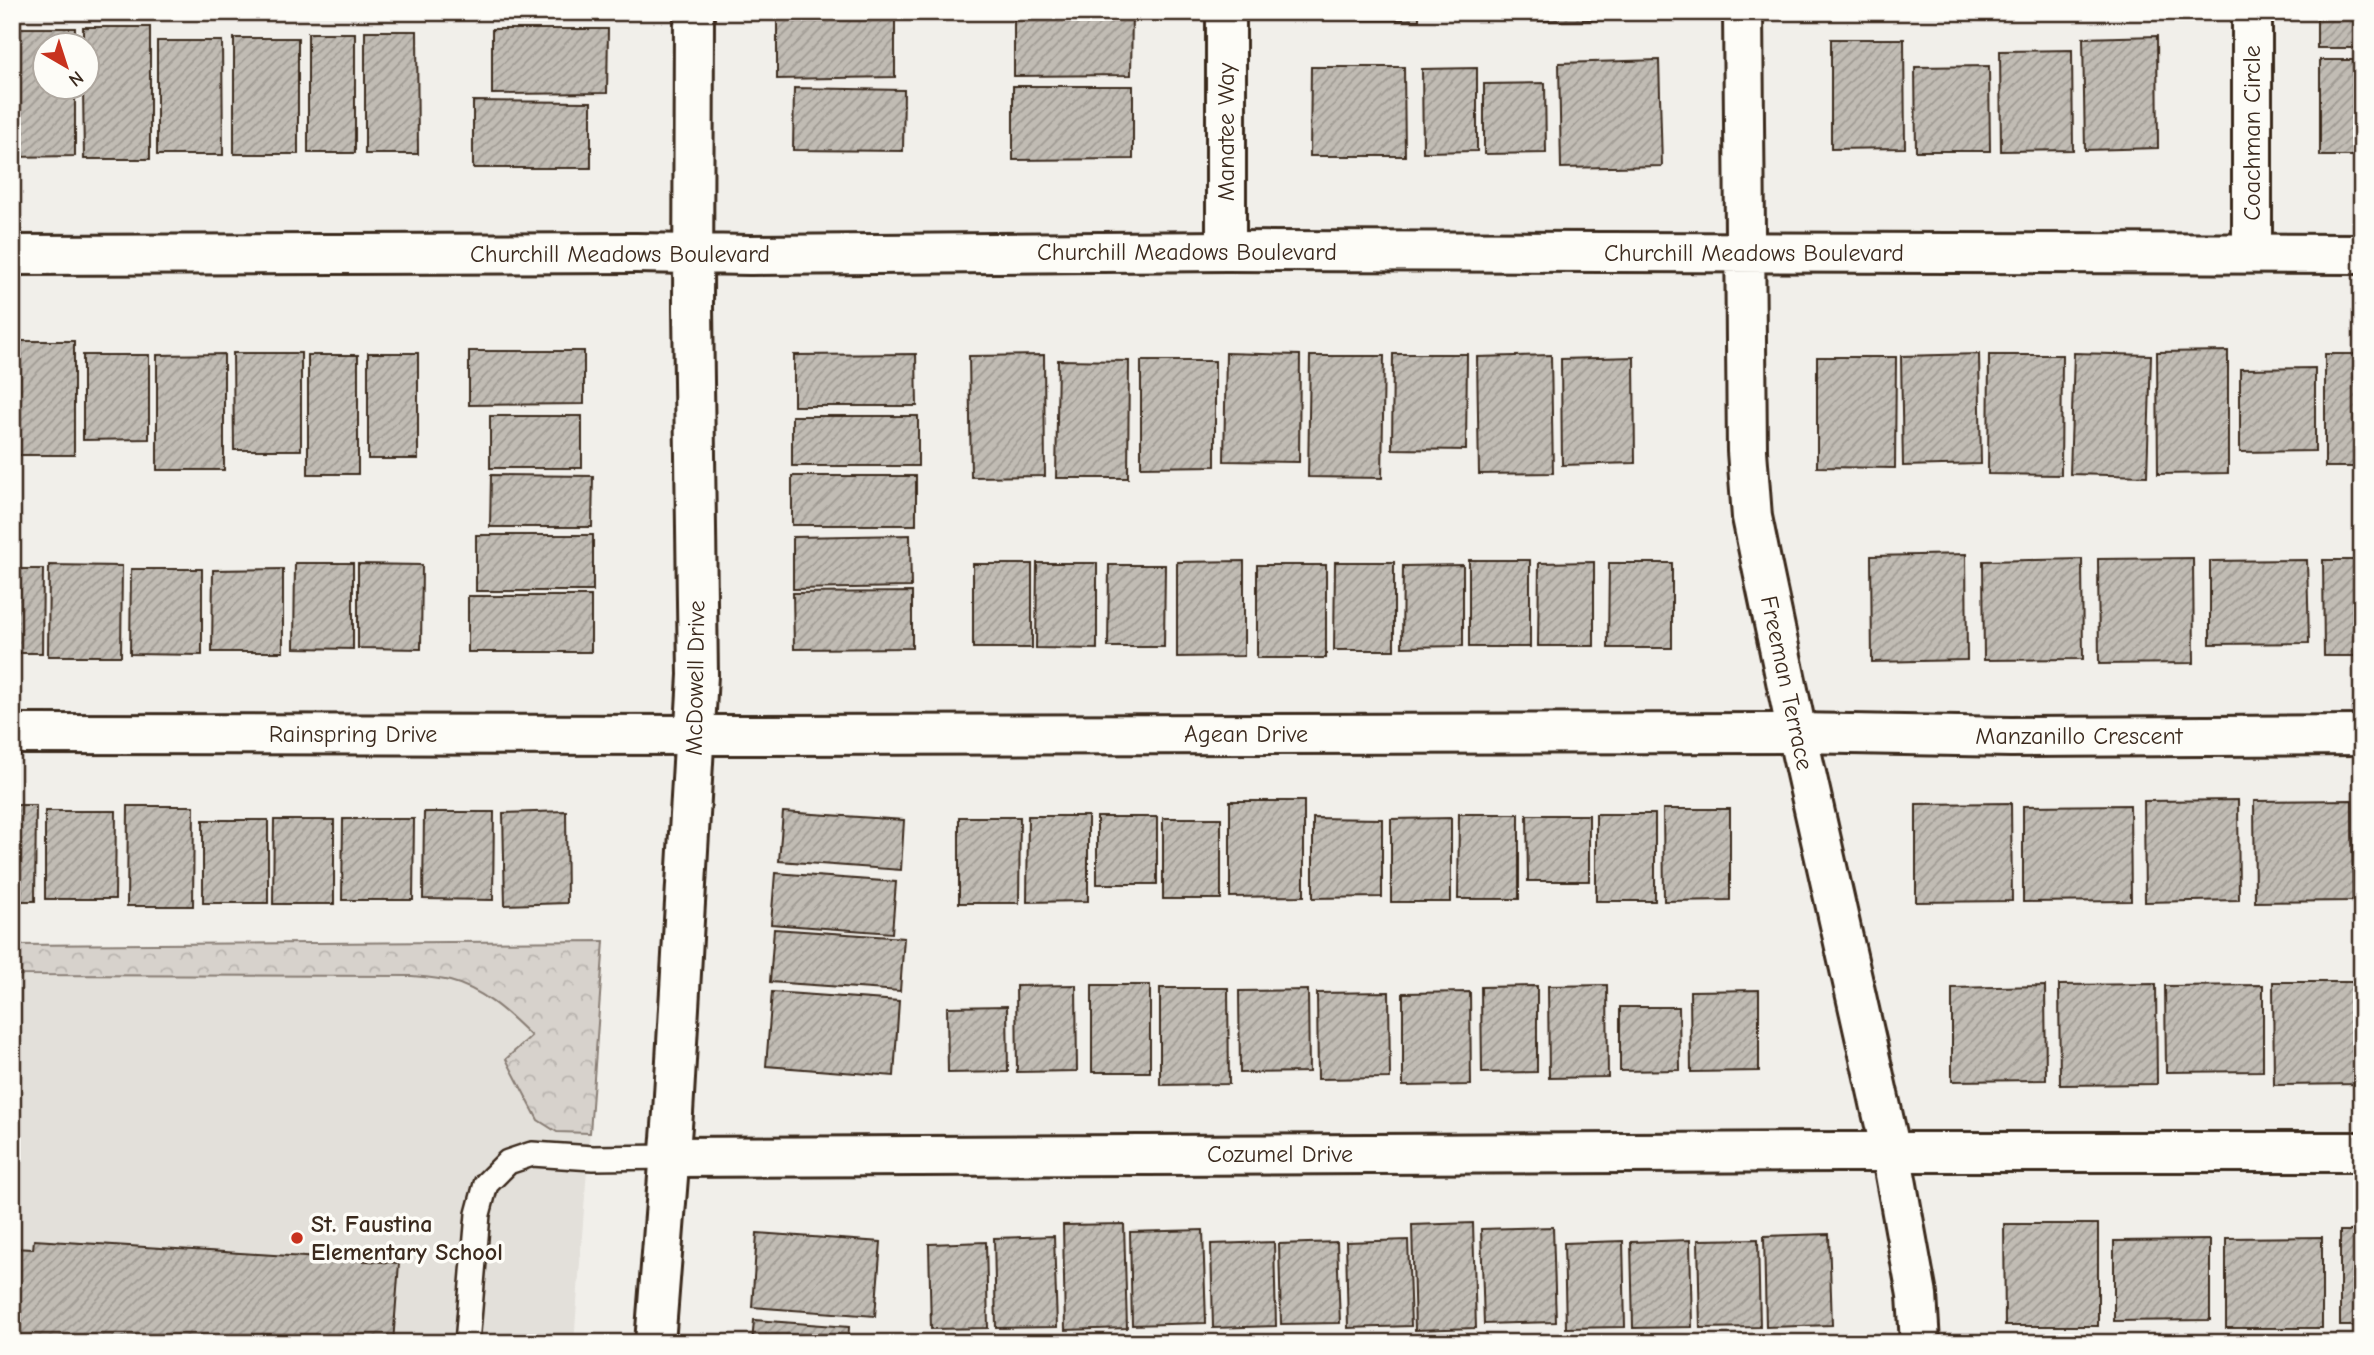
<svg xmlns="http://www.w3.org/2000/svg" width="2374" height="1355" font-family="'Comic Neue',sans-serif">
<defs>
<pattern id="forest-crowns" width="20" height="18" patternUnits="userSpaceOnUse" patternTransform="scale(1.75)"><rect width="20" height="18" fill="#d7d2cc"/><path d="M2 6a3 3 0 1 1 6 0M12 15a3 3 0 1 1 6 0" fill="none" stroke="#b9b4af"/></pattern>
<pattern id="building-hatch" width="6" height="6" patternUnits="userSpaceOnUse" patternTransform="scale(1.75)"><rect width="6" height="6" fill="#c1bcb4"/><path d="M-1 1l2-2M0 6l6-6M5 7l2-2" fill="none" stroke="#9e9992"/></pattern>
</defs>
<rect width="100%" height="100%" fill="#f1efea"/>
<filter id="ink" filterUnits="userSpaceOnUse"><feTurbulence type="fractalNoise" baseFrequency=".0143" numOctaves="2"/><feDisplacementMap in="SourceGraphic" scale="14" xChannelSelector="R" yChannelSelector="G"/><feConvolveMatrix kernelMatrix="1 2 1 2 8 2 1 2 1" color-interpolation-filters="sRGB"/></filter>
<g filter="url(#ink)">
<path fill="#e3e0da" d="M 604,941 L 574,1343 L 12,1343 L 12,945 Z"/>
<path fill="url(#forest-crowns)" stroke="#897e75" stroke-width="2" d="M 604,941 L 590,1133 L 557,1132 L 538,1120 L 506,1059 L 531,1036 C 508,1013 482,989 450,981 C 438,978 424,977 412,976 L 12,975 L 12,945 Z"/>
<path fill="url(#building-hatch)" stroke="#3b2a1e" stroke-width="2" d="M 491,12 L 609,12 L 609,18 L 491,18 Z
M 1014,12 L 1132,12 L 1131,75 L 1014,76 Z
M 1313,12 L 1419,12 L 1419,20 L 1313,20 Z
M 1529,12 L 1651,12 L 1651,19 L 1529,21 Z
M 2317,12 L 2362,12 L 2362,48 L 2317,48 Z
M 895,14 L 895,77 L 777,79 L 777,16 Z
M 83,27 L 150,27 L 150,159 L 84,159 L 83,88 L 88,88 L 88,46 L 83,46 Z
M 12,28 L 75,28 L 75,46 L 46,46 L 46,88 L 75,88 L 75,156 L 12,157 Z
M 492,29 L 608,29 L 607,93 L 492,94 Z
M 365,31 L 417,31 L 418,154 L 365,154 Z
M 308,33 L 355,33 L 355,153 L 308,153 Z
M 2157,36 L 2158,148 L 2085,150 L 2083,38 Z
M 234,38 L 298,38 L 298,154 L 234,154 Z
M 1831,39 L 1904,39 L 1905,148 L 1831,149 Z
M 157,41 L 222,41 L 223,155 L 157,155 Z
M 2072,50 L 2073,150 L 2001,151 L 2000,51 Z
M 1659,60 L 1662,166 L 1561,168 L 1559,63 Z
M 2320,60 L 2362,60 L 2362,156 L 2320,156 Z
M 1989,66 L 1990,151 L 1916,151 L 1915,67 Z
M 1311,67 L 1404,67 L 1405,156 L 1310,156 Z
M 1477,68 L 1477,151 L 1423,152 L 1422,69 Z
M 1545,83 L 1546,153 L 1484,154 L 1484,84 Z
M 1013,86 L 1133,86 L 1133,159 L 1013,160 Z
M 794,88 L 904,90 L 903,151 L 793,150 Z
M 473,101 L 591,102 L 591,168 L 473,168 Z
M 12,341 L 74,341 L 74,455 L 12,455 Z
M 469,351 L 584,351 L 584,404 L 469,405 Z
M 2228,351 L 2228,473 L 2158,474 L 2157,352 Z
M 233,353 L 301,353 L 301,450 L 234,450 Z
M 368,353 L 418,353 L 418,459 L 368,459 Z
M 1226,353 L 1300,355 L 1299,462 L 1224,461 Z
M 2074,353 L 2151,355 L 2147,476 L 2070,474 Z
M 224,354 L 224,470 L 157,470 L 157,355 Z
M 916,354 L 917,406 L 794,406 L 794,355 Z
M 1393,354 L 1467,354 L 1466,450 L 1392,449 Z
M 1979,354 L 1981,464 L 1903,466 L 1901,356 Z
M 2325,354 L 2362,354 L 2362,467 L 2325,467 Z
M 83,355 L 149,355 L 149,439 L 83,440 Z
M 308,355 L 358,355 L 358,474 L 308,474 Z
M 1044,355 L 1045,476 L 971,477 L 969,356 Z
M 1551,355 L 1553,473 L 1479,474 L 1477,357 Z
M 1989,355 L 2062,355 L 2061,475 L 1988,474 Z
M 1310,356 L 1384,356 L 1382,478 L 1308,477 Z
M 1634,357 L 1635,463 L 1562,465 L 1561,359 Z
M 1817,357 L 1896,357 L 1895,468 L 1817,467 Z
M 1058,360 L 1129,361 L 1128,478 L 1056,478 Z
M 1141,361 L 1215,361 L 1215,466 L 1141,467 Z
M 2315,368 L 2315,451 L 2240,452 L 2240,369 Z
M 490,416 L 582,416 L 582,468 L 490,468 Z
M 792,416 L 918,416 L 918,466 L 792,466 Z
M 491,475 L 593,476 L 592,527 L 490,527 Z
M 792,476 L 916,476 L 916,525 L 792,525 Z
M 476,535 L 593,535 L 593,591 L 476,591 Z
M 910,535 L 911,587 L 793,589 L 793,537 Z
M 1966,554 L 1967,660 L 1872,662 L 1871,556 Z
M 2193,558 L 2194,663 L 2099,664 L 2098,559 Z
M 2082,559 L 2083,659 L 1984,660 L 1983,561 Z
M 1469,560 L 1530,560 L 1530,647 L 1469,647 Z
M 2307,560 L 2309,643 L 2210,644 L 2210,561 Z
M 2323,560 L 2362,560 L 2362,656 L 2324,656 Z
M 1244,561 L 1244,656 L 1177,657 L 1177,562 Z
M 1335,562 L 1394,562 L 1394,650 L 1334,650 Z
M 1594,562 L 1594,646 L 1538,646 L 1539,563 Z
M 295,563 L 353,563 L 353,649 L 294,648 Z
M 1037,563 L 1097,563 L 1097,649 L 1036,648 Z
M 1609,563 L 1672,563 L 1672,648 L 1608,648 Z
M 358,564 L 422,565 L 421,649 L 358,648 Z
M 973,564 L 1032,564 L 1032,648 L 973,648 Z
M 49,565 L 122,566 L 121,656 L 48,656 Z
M 1109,565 L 1165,565 L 1164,647 L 1108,647 Z
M 1257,565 L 1326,565 L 1326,658 L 1257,658 Z
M 1463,565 L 1463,646 L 1402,647 L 1403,566 Z
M 12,569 L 43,569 L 42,653 L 12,653 Z
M 131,569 L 202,569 L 202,655 L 130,654 Z
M 283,569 L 283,652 L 212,652 L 213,570 Z
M 912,592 L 912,648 L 794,649 L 793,593 Z
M 468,596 L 591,596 L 591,652 L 468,652 Z
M 2238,800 L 2239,900 L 2145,902 L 2144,801 Z
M 2352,800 L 2353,901 L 2255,902 L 2254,801 Z
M 1230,801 L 1304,801 L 1304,896 L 1230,897 Z
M 2011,803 L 2012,901 L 1916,902 L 1916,804 Z
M 12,805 L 36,805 L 35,901 L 12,901 Z
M 2130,805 L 2131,901 L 2023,902 L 2023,806 Z
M 128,806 L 194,806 L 193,906 L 127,906 Z
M 1663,809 L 1730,809 L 1730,900 L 1664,901 Z
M 45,811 L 116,811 L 115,899 L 45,899 Z
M 566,811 L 567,903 L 505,905 L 503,813 Z
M 424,812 L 494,812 L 493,900 L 423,899 Z
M 783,812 L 904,820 L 901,870 L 779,861 Z
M 1459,814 L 1519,814 L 1519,899 L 1458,899 Z
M 1596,814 L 1655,814 L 1655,901 L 1596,901 Z
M 1527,815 L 1589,815 L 1589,881 L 1528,881 Z
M 1028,816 L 1088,816 L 1088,901 L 1027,902 Z
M 959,817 L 1020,817 L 1019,903 L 959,903 Z
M 1097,817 L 1157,817 L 1157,884 L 1097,884 Z
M 1163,818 L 1221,818 L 1221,899 L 1163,899 Z
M 1313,818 L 1382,819 L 1382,897 L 1313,898 Z
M 1451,818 L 1451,902 L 1391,902 L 1391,819 Z
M 343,819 L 414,819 L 413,900 L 342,900 Z
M 203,820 L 268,820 L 268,903 L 203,903 Z
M 274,820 L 334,820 L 334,904 L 273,904 Z
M 775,873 L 896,882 L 892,933 L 771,924 Z
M 774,929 L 904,938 L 900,991 L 770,982 Z
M 2273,982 L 2362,982 L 2362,1084 L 2274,1085 Z
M 2156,984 L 2157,1084 L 2060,1085 L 2059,985 Z
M 1076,985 L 1077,1071 L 1017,1072 L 1016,986 Z
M 1092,985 L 1150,985 L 1150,1072 L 1092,1072 Z
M 1607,985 L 1608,1077 L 1549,1078 L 1548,986 Z
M 2263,985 L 2263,1071 L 2166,1072 L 2165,986 Z
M 1537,986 L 1537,1072 L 1482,1073 L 1481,987 Z
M 2045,986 L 2046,1080 L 1952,1081 L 1952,988 Z
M 1160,988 L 1228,988 L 1229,1084 L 1160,1085 Z
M 1308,990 L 1309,1072 L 1240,1073 L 1239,991 Z
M 1759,990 L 1759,1071 L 1691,1072 L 1690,991 Z
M 772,992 L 899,1001 L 894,1076 L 766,1066 Z
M 1389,992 L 1390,1078 L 1318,1079 L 1317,993 Z
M 1470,992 L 1471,1085 L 1403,1086 L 1403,993 Z
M 1007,1006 L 1008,1072 L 948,1073 L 947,1007 Z
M 1620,1007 L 1679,1007 L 1680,1070 L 1620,1071 Z
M 1473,1223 L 1476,1328 L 1415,1330 L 1412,1225 Z
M 1124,1224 L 1127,1328 L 1065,1330 L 1063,1225 Z
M 2004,1224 L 2098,1224 L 2098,1326 L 2005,1326 Z
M 1553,1227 L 1556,1322 L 1484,1324 L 1481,1229 Z
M 1203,1230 L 1206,1323 L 1132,1325 L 1130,1232 Z
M 2340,1231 L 2362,1231 L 2362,1326 L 2340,1326 Z
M 757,1233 L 881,1242 L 875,1316 L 752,1307 Z
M 1829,1234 L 1832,1325 L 1766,1327 L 1764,1236 Z
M 1054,1236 L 1057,1327 L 996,1328 L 994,1238 Z
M 2322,1237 L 2322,1328 L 2226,1328 L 2226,1238 Z
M 1758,1239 L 1760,1327 L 1700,1328 L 1698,1240 Z
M 34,1240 L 399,1263 L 393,1343 L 12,1343 L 12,1248 L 33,1249 Z
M 1408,1240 L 1411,1326 L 1348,1328 L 1346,1242 Z
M 1690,1240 L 1692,1327 L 1633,1328 L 1631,1242 Z
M 2210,1240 L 2210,1320 L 2114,1321 L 2114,1241 Z
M 1623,1241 L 1625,1327 L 1566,1328 L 1564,1243 Z
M 986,1242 L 988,1328 L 931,1329 L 929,1244 Z
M 1274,1242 L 1276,1326 L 1213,1328 L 1211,1244 Z
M 1337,1242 L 1340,1323 L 1281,1324 L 1279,1244 Z
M 754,1320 L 849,1327 L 848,1343 L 752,1343 Z"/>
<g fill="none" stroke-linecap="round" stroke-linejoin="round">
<defs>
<path id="lane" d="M 467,1343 L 478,1214 L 486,1184 L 508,1162 L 532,1154 L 593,1158 L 670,1157"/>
<path id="street" d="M 1226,251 L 1226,12
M 2252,253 L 2252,12
M 12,734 L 743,735 L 1797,733 L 2011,737 L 2362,735
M 670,1157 L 1843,1152 L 2362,1152"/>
<path id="secondary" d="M 1743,12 L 1747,451 L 1752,517 L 1763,571 L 1797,733 L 1891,1152 L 1917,1295 L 1920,1343
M 12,255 L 636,253 L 750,255 L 1226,251 L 2362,254
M 655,1343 L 673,1113 L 698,675 L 693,308 L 694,12"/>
</defs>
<use href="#lane" stroke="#3b2a1e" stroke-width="28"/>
<use href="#street" stroke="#3b2a1e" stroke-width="44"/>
<use href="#secondary" stroke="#3b2a1e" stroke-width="44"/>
<use href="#lane" stroke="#fdfcf7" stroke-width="23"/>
<use href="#street" stroke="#fdfcf7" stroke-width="38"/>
<use href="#secondary" stroke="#fdfcf7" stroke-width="38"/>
</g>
</g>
<circle fill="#c8321e" stroke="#fdfcf7" stroke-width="2.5" cx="297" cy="1238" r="7"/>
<g text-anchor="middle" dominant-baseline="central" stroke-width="7" stroke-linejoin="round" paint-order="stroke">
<g font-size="24" fill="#3b2a1e" stroke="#fdfcf7">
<text transform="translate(1226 132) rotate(-90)">Manatee Way</text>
<text transform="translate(2252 133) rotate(-90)">Coachman Circle</text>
<text x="1187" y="252">Churchill Meadows Boulevard</text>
<text x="1754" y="253">Churchill Meadows Boulevard</text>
<text x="620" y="254">Churchill Meadows Boulevard</text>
<text transform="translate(695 678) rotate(-89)">McDowell Drive</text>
<text transform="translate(1787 683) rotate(78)">Freeman Terrace</text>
<text x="353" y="734">Rainspring Drive</text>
<text x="1246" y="734">Agean Drive</text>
<text x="2079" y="736">Manzanillo Crescent</text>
<text x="1280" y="1154">Cozumel Drive</text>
</g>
<g font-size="24" font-weight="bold" fill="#3b2a1e" stroke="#fdfcf7" text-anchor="start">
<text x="311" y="1224">St. Faustina<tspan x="311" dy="28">Elementary School</tspan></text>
</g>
</g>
<rect width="2374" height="1355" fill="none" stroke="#fdfcf7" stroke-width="42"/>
<rect x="21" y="21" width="2332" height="1313" fill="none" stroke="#3b2a1e" stroke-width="2.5" filter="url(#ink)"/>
<g transform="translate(66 66) rotate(141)"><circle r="33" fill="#fdfcf7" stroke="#afa8a0" stroke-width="2"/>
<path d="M0-5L12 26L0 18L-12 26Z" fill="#c8321e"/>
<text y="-10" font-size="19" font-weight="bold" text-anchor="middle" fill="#3b2a1e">N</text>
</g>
</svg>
